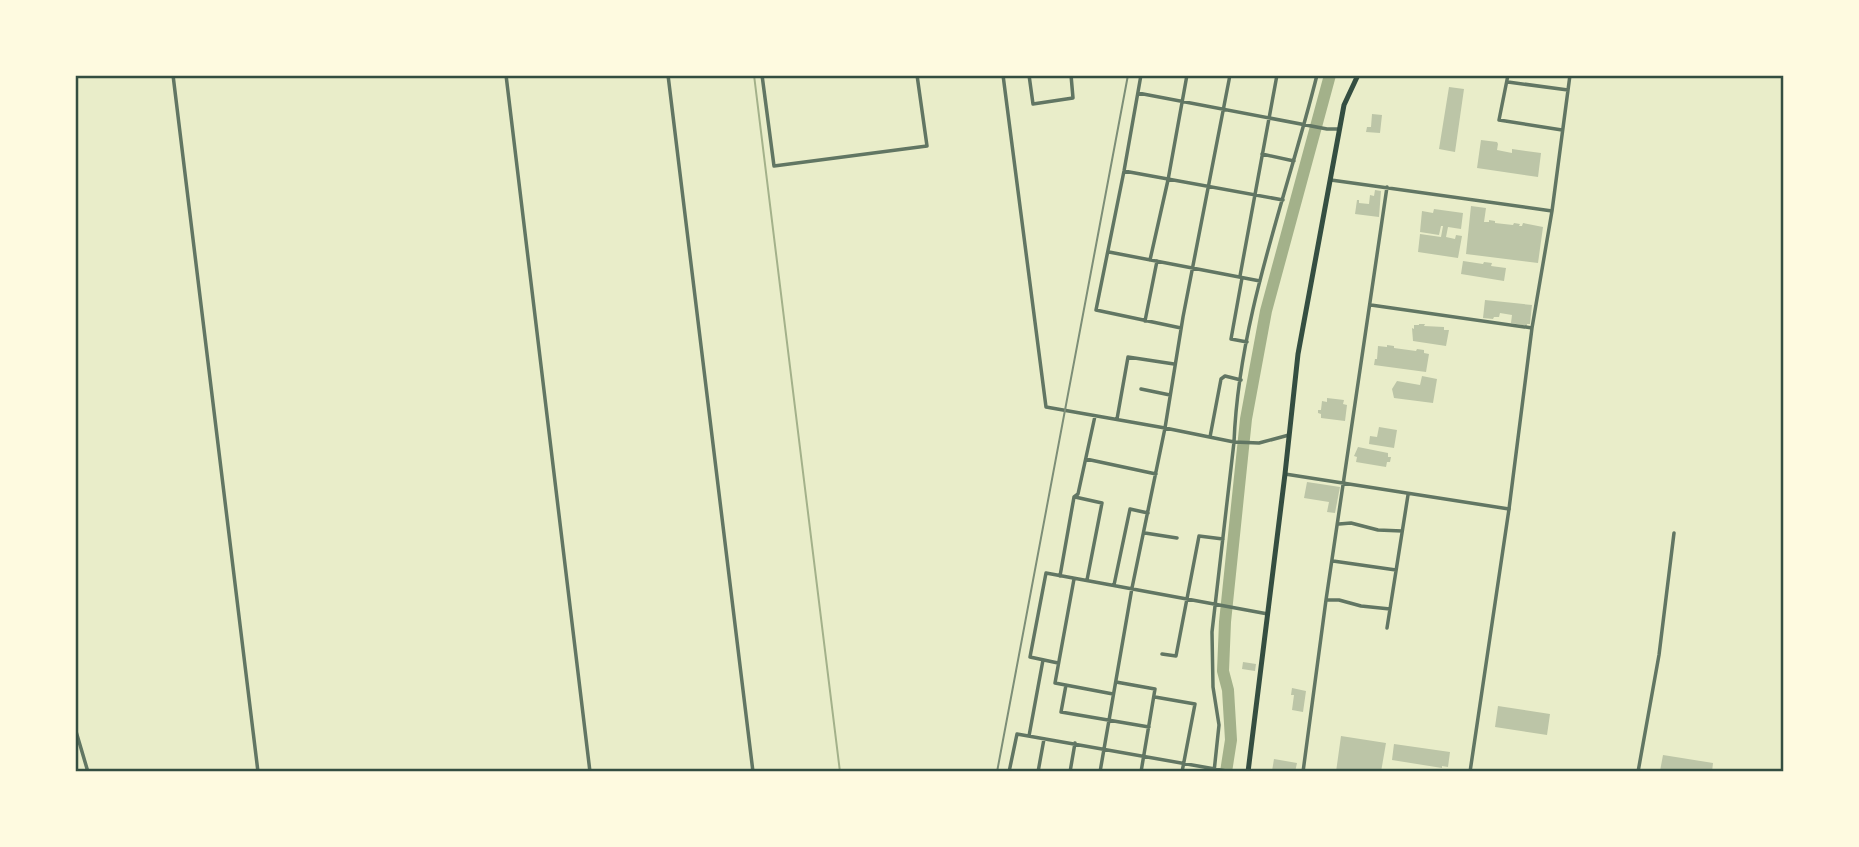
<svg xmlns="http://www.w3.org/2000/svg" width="1859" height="847" font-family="Mulish,sans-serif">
<rect width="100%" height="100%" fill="#e9edc9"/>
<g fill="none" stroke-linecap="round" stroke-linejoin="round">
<path stroke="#a3b18a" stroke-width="2" d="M 754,75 L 840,772"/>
<path stroke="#a3b18a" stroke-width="12" d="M 1226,772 L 1231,740 L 1228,690 L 1223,671 L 1225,622 L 1246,419 L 1266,311 L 1330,75"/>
</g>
<path fill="#bcc5a7" d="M 1449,87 L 1464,89 L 1455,152 L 1439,149 Z
M 1372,114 L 1382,115 L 1380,133 L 1366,132 L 1367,127 L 1371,127 Z
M 1481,140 L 1497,142 L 1498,144 L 1497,150 L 1512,153 L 1512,149 L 1541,153 L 1538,177 L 1477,168 Z
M 1375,190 L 1381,191 L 1379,217 L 1355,214 L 1357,200 L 1359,200 L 1359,203 L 1369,204 L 1370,195 L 1374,196 Z
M 1471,206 L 1486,208 L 1484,222 L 1489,222 L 1489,220 L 1495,221 L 1495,223 L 1513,225 L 1514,223 L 1520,224 L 1519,226 L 1522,226 L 1523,223 L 1543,227 L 1538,263 L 1466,254 Z
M 1434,209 L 1463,213 L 1461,229 L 1448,227 L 1446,237 L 1455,239 L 1456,235 L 1462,236 L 1458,258 L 1418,252 L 1420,234 L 1441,237 L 1443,226 L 1441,226 L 1439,235 L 1420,232 L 1422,211 L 1433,213 Z
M 1463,261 L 1483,264 L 1484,262 L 1492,263 L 1491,266 L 1506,268 L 1504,281 L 1461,274 Z
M 1485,300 L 1532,305 L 1530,324 L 1527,324 L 1527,326 L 1511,323 L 1512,315 L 1500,313 L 1499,317 L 1494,317 L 1493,319 L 1483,318 Z
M 1419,324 L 1425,324 L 1424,326 L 1444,327 L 1444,330 L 1449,330 L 1446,346 L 1413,341 L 1412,328 L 1414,329 L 1414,325 L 1419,325 Z
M 1387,345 L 1394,346 L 1394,348 L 1416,351 L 1417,349 L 1424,350 L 1424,353 L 1429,354 L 1426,372 L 1374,365 L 1375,359 L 1377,359 L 1378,346 L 1387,347 Z
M 1422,376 L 1437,379 L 1433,403 L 1394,398 L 1392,389 L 1397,381 L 1420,385 Z
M 1327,398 L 1344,400 L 1343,404 L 1347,405 L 1345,421 L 1321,418 L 1321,414 L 1318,413 L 1318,410 L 1321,410 L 1322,401 L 1327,402 Z
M 1379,427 L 1397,430 L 1394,448 L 1369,444 L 1370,436 L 1377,437 Z
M 1358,447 L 1388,453 L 1388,457 L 1391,457 L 1390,462 L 1387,462 L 1386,467 L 1356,462 L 1357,457 L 1354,456 Z
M 1307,482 L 1340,487 L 1335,513 L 1327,512 L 1329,502 L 1304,498 Z
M 1243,662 L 1256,664 L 1255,671 L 1242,669 Z
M 1292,688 L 1306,691 L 1303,712 L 1292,710 L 1294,695 L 1291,695 Z
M 1498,706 L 1550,714 L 1547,735 L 1495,727 Z
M 1341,736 L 1386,743 L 1381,772 L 1336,772 Z
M 1394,744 L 1450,752 L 1448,767 L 1442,766 L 1442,768 L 1392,760 Z
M 1663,755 L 1713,763 L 1712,772 L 1660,771 Z
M 1274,759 L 1297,763 L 1295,772 L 1272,771 Z"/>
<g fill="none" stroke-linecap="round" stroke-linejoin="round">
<path stroke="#617663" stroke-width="3.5" d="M 173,75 L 258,772
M 762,75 L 774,166 L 927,146 L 917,75
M 1003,75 L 1046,407 L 1165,428 L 1234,442 L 1259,443 L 1289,435
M 1029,75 L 1033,104 L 1073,98 L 1071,75
M 1141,75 L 1124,171 L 1096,310 L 1181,328
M 1508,75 L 1499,120 L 1562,130
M 1508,82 L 1568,90
M 1138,93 L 1327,129 L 1339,129
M 1262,154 L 1294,161
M 1124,171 L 1283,200
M 1331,180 L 1552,211
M 1109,252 L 1260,281
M 1150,260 L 1168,180 L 1187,75
M 1240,276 L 1277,75
M 1242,278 L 1231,339 L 1247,342
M 1371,305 L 1532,328
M 1145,321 L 1157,261
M 1141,389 L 1170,395
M 1117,419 L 1128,357 L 1174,364
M 1210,437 L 1221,379 L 1225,376 L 1241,380
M 1086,459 L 1156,474
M 1285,474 L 1509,509 L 1532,328 L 1552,211 L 1570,75
M 1075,497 L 1102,503 L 1087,580
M 1339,524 L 1351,523 L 1378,530 L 1402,531
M 1145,533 L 1177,538
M 1333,561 L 1396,570
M 1060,576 L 1074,497 L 1078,494 L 1095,416
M 1074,579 L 1055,683 L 1113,694
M 1114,585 L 1130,509 L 1148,513
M 1327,600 L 1339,600 L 1361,606 L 1390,609
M 1387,628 L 1408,495
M 1162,654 L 1176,656 L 1199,536 L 1223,539
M 1058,663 L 1030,657 L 1046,573 L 1268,614
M 1116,682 L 1155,689 L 1141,772
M 1066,685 L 1061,712 L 1149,727
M 1155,697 L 1195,704 L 1182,772
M 75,728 L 88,772
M 1029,736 L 1043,660
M 1009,772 L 1017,734 L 1232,772
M 1038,772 L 1044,739
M 1070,772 L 1075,743
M 1100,772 L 1132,588 L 1165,428 L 1183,317 L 1230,75
M 1214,772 L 1219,725 L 1213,687 L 1212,632 L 1234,442 C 1239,316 1287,196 1317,75
M 1303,772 L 1326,600 L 1387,187
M 1638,772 L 1659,655 L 1674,533"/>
<path stroke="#617663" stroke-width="3.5" d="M 506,75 L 590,772
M 668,75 L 753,772
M 1470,772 L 1509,509"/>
<path stroke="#344e41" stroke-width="5" d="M 1248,772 L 1285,474 L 1298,354 L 1344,105 L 1358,75"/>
<path stroke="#7c8e77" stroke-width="2" d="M 997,772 L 1128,75"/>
</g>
<rect width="1859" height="847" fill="none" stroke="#fefae0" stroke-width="154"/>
<rect x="77" y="77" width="1705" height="693" fill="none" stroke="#344e41" stroke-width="2.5"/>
</svg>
